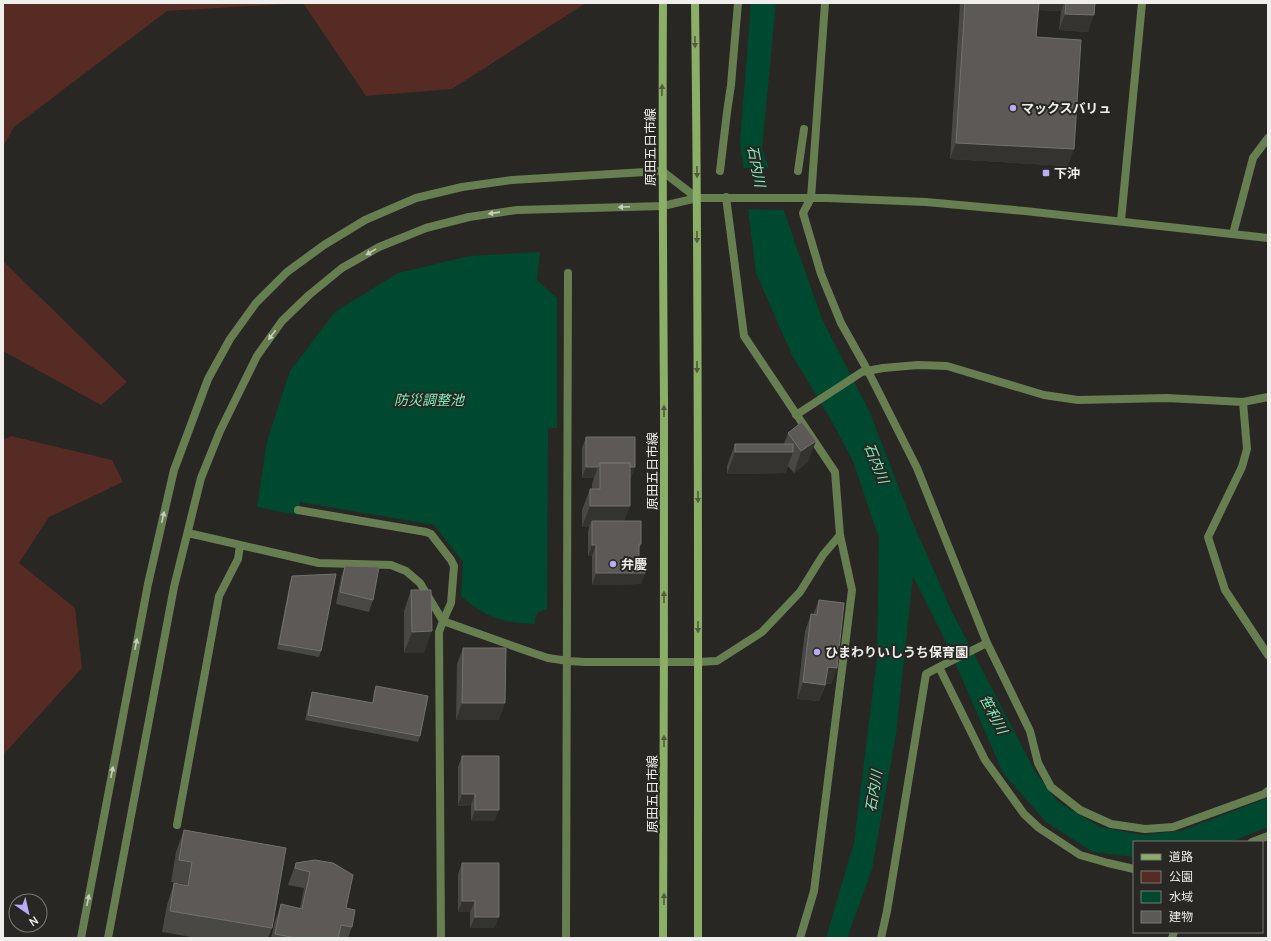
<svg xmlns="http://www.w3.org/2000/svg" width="1271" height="941" font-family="Manrope,'Noto Sans JP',sans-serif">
<rect width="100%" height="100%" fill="#282723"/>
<path fill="#552b23" d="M 3,3 L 586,3 L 452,89 L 366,96 L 303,3 L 167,11 L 14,127 L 3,147 Z
M 3,261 L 127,382 L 101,405 L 3,351 Z
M 11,436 L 112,460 L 123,482 L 49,517 L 19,563 L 75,608 L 82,668 L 3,755 L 3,440 Z"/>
<path fill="#004931" d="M 751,3 L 776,3 L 762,149 L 822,319 L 870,413 L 909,514 L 952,612 L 1036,773 L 1057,801 L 1100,827 L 1141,835 L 1181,831 L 1268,798 L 1268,827 L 1230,842 L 1134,842 L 1134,857 L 1093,852 L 1046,822 L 1003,773 L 947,644 L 913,576 L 896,734 L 872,869 L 847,938 L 826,938 L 854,843 L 877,658 L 879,538 L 853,461 L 831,420 L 792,355 L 756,273 L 740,143 Z
M 540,252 L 537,280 L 557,298 L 557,428 L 548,428 L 547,609 L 537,613 L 534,624 C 502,623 485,617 461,596 L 463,562 L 434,525 L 300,502 L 298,515 L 257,507 L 267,441 L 290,371 L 335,312 L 398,273 L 470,256 Z"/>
<path fill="#282723" d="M 741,168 L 771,168 L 786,210 L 746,209 Z"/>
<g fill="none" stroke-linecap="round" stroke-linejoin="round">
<path stroke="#677e51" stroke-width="8" d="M 298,510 L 426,532 L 431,534 L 451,560 L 454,566 L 451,603 L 443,621"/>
<path stroke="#677e51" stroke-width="8" d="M 720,171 L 727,112 L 731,85 L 738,3"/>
<path stroke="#677e51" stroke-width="8" d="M 825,3 L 811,198 L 803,213 L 821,274 L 841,323 L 868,371 L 917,468 L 987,643 L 1030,731 L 1038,763 L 1051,787 L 1080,810 L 1111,824 L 1145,829 L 1173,827 L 1264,794 L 1268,791
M 798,171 L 804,129
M 726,197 L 744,336 L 835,472 L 840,535 L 852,590 L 814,891 L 800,938
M 1233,234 L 1253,158 L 1268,138
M 1243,402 L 1247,449 L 1242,467 L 1208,537 L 1225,590 L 1268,655
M 796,415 L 862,372 L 883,368 L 918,365 L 947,366 L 1044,395 L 1078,400 L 1167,398 L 1243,402 L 1268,397
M 188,533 L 319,563 L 391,565 L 406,571 L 420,583 L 443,621 L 530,652 L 548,658 L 568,661 L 585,662 L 698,662 L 717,661 L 762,632 L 800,592 L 823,555 L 840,535
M 939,667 L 987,643
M 177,825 L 219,596 L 238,559 L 240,545
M 1252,842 L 1268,836
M 441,938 L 439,632 L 443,621
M 566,938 L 568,273
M 881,938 L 887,911 L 926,674 L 939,667 L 985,760 L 1024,814 L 1039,828 L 1080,855 L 1108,863 L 1134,869
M 1172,938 L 1174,932"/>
<path stroke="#677e51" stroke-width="8" d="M 1121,221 L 1142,3
M 81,938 L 148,584 L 174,470 L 208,379 L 230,339 L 256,303 L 287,272 L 324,245 L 365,220 L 416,198 L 462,187 L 512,180 L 662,171 L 697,198
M 108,938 L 174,587 L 201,478 L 220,431 L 257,356 L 282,321 L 309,295 L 342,268 L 379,247 L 426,228 L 469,217 L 517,210 L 663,206 L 697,198 L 827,198 L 926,202 L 1025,211 L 1268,238"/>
<path stroke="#8baf67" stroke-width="8" d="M 663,3 C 662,136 663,269 664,402 C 664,581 664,759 663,938
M 695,3 C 699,315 698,626 698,938"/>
</g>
<path fill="#4a4845" d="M 960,3 L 1095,3 L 1088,32 L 1059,30 L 1061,11 L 1038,10 L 1036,37 L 1068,166 L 950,159 Z
M 802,422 L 808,462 L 794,473 L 788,466 L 785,473 L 727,474 L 727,466 L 735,444 L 784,444 L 788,433 Z
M 586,437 L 631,478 L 630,478 L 630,506 L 624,521 L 641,544 L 639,549 L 639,561 L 645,573 L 641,584 L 592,585 L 592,556 L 588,556 L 588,532 L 589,527 L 582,527 L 582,510 L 590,489 L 592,489 L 592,484 L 594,478 L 582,478 L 582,448 Z
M 345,566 L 373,600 L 369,612 L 336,604 L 341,577 Z
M 292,576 L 321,651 L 319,657 L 277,649 L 290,582 Z
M 411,590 L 424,653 L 404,653 L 404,611 Z
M 819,600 L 837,668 L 831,684 L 826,684 L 819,701 L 797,699 L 805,631 L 811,614 L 813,615 Z
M 463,648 L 499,720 L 456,720 L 457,664 Z
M 376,686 L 420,736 L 418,742 L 305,720 L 310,698 L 312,692 L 372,703 L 374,691 Z
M 462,756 L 495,821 L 471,821 L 471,805 L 458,806 L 458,767 Z
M 184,830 L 272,928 L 268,938 L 198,938 L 162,932 L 167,905 L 174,883 L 184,885 L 184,884 L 171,882 L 176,852 Z
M 315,860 L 346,908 L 352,927 L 348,938 L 271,938 L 275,921 L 281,904 L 300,908 L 304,888 L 288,885 L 290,879 L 296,863 Z
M 462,863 L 495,928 L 470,928 L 470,912 L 458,912 L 458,874 Z"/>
<path fill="#353330" d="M 1036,3 L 1064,3 L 1061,11 L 1033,10 Z
M 1065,14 L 1094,15 L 1088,32 L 1059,30 Z
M 956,143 L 1074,149 L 1068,166 L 950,159 Z
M 816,441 L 808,462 L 794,473 L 801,451 Z
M 735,452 L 793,452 L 785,473 L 727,474 Z
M 586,467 L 598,467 L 594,478 L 582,478 Z
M 600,467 L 635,467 L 631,478 L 600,478 Z
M 590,506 L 630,506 L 622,527 L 592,521 L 589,527 L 582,527 Z
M 592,545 L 596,545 L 592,556 L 588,556 Z
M 596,573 L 645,573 L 641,584 L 592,585 Z
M 432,631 L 424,653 L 404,653 L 412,632 Z
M 828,667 L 837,668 L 831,684 L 822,683 Z
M 803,682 L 825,685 L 819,701 L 797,699 Z
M 462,703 L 505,703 L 499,720 L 456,720 Z
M 462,794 L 475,794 L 471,805 L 458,806 Z
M 475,810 L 499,810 L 495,821 L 471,821 Z
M 462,901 L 475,901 L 470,912 L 458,912 Z
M 475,917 L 499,917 L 495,928 L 470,928 Z"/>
<path fill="#5c5957" stroke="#73716e" d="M 965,3 L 1039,3 L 1036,37 L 1081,40 L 1074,149 L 956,143 Z
M 1066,3 L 1095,3 L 1094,15 L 1065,14 Z
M 802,422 L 816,441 L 801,451 L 788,433 Z
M 586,437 L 635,437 L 635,467 L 630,467 L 630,463 L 600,463 L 598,467 L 586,467 Z
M 735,444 L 793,444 L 793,452 L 735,452 Z
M 600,463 L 630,463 L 630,506 L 590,506 L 590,489 L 600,489 Z
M 592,521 L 641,521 L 641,544 L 639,544 L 639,561 L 645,561 L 645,573 L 596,573 L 596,545 L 592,545 Z
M 345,566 L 379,567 L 373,600 L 340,592 Z
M 336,574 L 321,651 L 279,644 L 292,576 Z
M 411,590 L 431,590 L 432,631 L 412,632 Z
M 819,600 L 844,603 L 837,668 L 828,667 L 825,685 L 803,682 L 811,614 L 817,615 Z
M 463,648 L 506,648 L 505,703 L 462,703 Z
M 376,686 L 428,696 L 420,736 L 308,715 L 312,692 L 373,703 Z
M 462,756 L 499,756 L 499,810 L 475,810 L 475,794 L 462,794 Z
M 184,830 L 286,848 L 272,928 L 170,911 L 174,883 L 188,886 L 192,862 L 179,860 Z
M 315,860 L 333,863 L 353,875 L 346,908 L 355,910 L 352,927 L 341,925 L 338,938 L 296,938 L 275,934 L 281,904 L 302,909 L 310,872 L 295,868 L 296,863 Z
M 462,863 L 499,863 L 499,917 L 475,917 L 475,901 L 462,901 Z"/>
<defs><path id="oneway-solid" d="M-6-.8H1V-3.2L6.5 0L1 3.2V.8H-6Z"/></defs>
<g fill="#505d3e">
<use href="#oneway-solid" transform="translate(695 42) rotate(89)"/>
<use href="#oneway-solid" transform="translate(662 90) rotate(-89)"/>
<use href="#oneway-solid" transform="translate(697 172) rotate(89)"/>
<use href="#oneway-solid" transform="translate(697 237) rotate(90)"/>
<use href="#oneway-solid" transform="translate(697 367) rotate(90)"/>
<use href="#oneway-solid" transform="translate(664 411) rotate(-90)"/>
<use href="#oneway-solid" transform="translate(698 497) rotate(90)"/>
<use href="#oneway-solid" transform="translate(664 597) rotate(-90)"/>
<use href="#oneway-solid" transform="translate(698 627) rotate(90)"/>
<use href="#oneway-solid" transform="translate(664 741) rotate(-90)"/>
<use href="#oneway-solid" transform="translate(664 899) rotate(-90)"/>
</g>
<g fill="#c6ccbe">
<use href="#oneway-solid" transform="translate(624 207) rotate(178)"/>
<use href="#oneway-solid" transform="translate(494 213) rotate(172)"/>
<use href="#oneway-solid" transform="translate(371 252) rotate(149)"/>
<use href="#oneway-solid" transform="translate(272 335) rotate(127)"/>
<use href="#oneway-solid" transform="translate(163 517) rotate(-77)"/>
<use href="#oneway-solid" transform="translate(136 644) rotate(-79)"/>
<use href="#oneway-solid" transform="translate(112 772) rotate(-79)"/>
<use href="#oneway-solid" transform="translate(88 900) rotate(-79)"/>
</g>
<g fill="#bbaaf6" stroke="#282723" stroke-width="1.5">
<circle cx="1013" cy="108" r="4"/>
<rect x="1042" y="169" width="8" height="8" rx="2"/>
<circle cx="613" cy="564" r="4"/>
<circle cx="817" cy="652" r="4"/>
</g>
<g text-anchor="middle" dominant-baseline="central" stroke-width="4" stroke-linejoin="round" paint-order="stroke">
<g font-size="13" font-weight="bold" fill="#efeeec" stroke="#282723" text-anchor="start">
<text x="1021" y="108">マックスバリュ</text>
<text x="1054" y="173">下沖</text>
<text x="621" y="564">弁慶</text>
<text x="825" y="652">ひまわりいしうち保育園</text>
</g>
<g font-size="13" fill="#efeeec" stroke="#282723">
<text transform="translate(650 147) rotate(-90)">原田五日市線</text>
<text transform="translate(652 471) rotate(-90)">原田五日市線</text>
<text transform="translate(652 794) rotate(-90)">原田五日市線</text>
</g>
<g font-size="14" font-style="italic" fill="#7defbd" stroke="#282723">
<text transform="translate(757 166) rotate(79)">石内川</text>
<text x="429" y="399">防災調整池</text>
<text transform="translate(877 463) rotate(68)">石内川</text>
<text transform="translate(994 714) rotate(62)">笹利川</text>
<text transform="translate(873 791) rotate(-81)">石内川</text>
</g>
</g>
<rect width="1271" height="941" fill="none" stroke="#efeeec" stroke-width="8"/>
<rect x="1133" y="841" width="130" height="92" fill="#282723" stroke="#787773"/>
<rect x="1141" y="854" width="20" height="6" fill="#8baf67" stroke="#787773"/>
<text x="1169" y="861" font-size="12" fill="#efeeec">道路</text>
<rect x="1141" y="871" width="20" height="12" fill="#552b23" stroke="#787773"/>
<text x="1169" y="881" font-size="12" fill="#efeeec">公園</text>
<rect x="1141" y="891" width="20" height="12" fill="#004931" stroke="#787773"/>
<text x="1169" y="901" font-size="12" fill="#efeeec">水域</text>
<rect x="1141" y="911" width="20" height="12" fill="#5c5957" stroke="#787773"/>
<text x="1169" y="921" font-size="12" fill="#efeeec">建物</text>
<g transform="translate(28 913) rotate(146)"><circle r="19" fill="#282723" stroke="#787773"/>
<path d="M0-3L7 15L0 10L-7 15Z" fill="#bbaaf6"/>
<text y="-6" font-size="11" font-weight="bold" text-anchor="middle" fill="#efeeec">N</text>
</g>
</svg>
